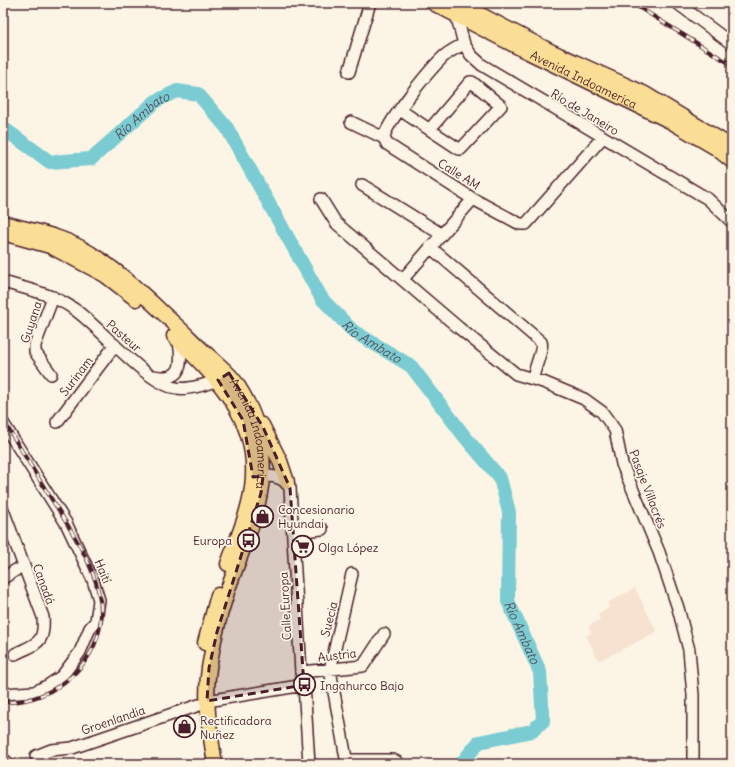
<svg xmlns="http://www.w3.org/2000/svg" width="735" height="767" font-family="Delius,sans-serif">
<rect width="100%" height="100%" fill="#fcf5e5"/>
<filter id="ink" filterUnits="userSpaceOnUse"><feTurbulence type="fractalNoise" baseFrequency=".025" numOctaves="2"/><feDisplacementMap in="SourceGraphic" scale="8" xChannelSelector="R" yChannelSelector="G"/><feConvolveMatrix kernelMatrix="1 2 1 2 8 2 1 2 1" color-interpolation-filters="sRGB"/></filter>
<g filter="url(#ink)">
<path fill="#f7e2d1" d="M 635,588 L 657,632 L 599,661 L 586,636 L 591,633 L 588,626 L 600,620 L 598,614 L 609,608 L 607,603 Z"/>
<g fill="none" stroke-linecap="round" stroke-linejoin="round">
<path stroke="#7acbd2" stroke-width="14" id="s1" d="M 3,128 L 50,162 L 91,159 L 156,101 L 177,91 L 198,94 L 227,128 L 322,299 L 353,331 L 411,366 L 465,437 L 500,478 L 509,512 L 508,601 L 540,672 L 543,721 L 532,731 L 479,742 L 461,764"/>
<defs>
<path id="minor" d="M 677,3 L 732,44
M 455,10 L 464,44 L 471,55 L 482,65 L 708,199 L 732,222
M 349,72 L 370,3
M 400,110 L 459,149 L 461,149 L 501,106 L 472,82 L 470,82 L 430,129
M 351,122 L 384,138
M 384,138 L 387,144 L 473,199 L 520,224 L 526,224 L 602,138
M 384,138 C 385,124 429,71 441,59 C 447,52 456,48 464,44
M 362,185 L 441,234
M 321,199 L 336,223 L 459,328 L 516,374 L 543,382 L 584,399 L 602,412 L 615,430 L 622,464 L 659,552 L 678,608 L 689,650 L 693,695 L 693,764
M 430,247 L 541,342 C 544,348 534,369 533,378
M 403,279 L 473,199
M 3,282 C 27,289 53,294 74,309 C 100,327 147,384 176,388 C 185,390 195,387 203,385 C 210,383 217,381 223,377
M 51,374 L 35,352 L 35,345 L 53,297
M 154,376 C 184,382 182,362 179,341
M 57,422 L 115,345
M 3,423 L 66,523 L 93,580 L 99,600 L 96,621 L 90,628 L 80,652 L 62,676 L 47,686 L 34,692 L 3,694
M 254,477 C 267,475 284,475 290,488 L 301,672 L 304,685 L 309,764
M 3,510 L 43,617 C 45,644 37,643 15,654
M 294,532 L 322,529
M 3,578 L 16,570
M 301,672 L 363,666 L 384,634
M 207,701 L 304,685
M 36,756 L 51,750 L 72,748 L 199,705
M 3,759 L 9,764
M 348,760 L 393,760 L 397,762 L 398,764
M 347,764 L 330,670 L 352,574"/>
<g id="major">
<path id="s2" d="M 433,3 L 518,47 L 670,121 L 716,148 L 732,161"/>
<path d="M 458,3 L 550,51 L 645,94 L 732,147"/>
<path id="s3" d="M 3,223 C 25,229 49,233 69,242 C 111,261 143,295 177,326 C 188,336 198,347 210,357 C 220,366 231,374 238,386 C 278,448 263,500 238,562 C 225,594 214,634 209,668 C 204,700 210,732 215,764"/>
<path d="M 3,233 L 50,246 L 105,275 L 136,299"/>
<path d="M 174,336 C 214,376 256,414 253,476 C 252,506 238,536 228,564"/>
<path d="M 262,425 L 280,461 L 287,482"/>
<path d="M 205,643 L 218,595"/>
</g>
</defs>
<use href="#minor" stroke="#4a1f2b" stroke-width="14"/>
<use href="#major" stroke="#4a1f2b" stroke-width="17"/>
<use href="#minor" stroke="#fcf5e5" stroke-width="11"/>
<use href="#major" stroke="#fbde96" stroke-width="14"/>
<defs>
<path id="rail" d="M 632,3 L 732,65
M 3,420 C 20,448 37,476 54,503 C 87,556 130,618 74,674 C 55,692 30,703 3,702"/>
</defs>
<use href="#rail" stroke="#4a1f2b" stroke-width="4"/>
<use href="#rail" stroke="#fcf5e5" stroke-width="2.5" stroke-dasharray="8" stroke-linecap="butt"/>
</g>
</g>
<path fill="#4a1f2b" fill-opacity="0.2" stroke="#4a1f2b" stroke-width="3" stroke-dasharray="8 5" stroke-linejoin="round" d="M 229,373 L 263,427 L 290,488 L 304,685 L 207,701 L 209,668 L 217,632 L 261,493 L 263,476 L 253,477 L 243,420 L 218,380 Z"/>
<defs>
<symbol id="shop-ring" viewBox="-11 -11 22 22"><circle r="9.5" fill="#fcf5e5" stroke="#4a1f2b" stroke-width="1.5"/><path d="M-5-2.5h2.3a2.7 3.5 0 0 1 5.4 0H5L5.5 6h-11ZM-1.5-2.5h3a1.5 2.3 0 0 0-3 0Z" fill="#4a1f2b"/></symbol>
<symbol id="bus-ring" viewBox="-11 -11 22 22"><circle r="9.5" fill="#fcf5e5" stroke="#4a1f2b" stroke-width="1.5"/><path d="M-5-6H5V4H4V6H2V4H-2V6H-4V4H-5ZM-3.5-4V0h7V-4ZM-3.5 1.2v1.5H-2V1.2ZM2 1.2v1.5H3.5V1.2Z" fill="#4a1f2b"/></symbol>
<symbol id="supermarket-ring" viewBox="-11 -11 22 22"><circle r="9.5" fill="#fcf5e5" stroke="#4a1f2b" stroke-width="1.5"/><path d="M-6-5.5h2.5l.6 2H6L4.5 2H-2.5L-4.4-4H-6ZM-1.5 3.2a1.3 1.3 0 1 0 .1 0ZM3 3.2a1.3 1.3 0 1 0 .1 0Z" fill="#4a1f2b"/></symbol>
</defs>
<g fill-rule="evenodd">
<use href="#shop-ring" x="250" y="504" width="25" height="25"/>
<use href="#bus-ring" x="236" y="528" width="25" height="25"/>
<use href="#supermarket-ring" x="290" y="534" width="25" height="25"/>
<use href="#bus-ring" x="292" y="672" width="25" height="25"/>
<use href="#shop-ring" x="172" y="714" width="25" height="25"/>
</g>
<g text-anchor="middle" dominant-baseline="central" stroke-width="3.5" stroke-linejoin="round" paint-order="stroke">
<g font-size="12" fill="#4a1f2b" stroke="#fcf5e5">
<text stroke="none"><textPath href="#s2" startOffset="169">Avenida Indoamerica</textPath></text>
<text transform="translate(585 112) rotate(31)">Río de Janeiro</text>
<text transform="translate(459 174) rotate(32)">Calle AM</text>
<text transform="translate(31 322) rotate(-72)">Guyana</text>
<text transform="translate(124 336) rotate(41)">Pasteur</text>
<text transform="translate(76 376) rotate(-53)">Surinam</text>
<text stroke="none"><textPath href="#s3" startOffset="342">Avenida Indoamerica</textPath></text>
<text transform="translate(648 489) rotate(69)">Pasaje Villacrés</text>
<text transform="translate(103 571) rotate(68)">Haití</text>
<text transform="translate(44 584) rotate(70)">Canadá</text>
<text transform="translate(285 606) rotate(-93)">Calle Europa</text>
<text transform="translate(329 619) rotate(-76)">Suecia</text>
<text transform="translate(337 655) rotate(-7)">Austria</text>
<text transform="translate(113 720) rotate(-19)">Groenlandia</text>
</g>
<g font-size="12" fill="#4a1f2b" stroke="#fcf5e5" text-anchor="start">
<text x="278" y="509">Concesionario<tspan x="278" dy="14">Hyundai</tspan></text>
<text x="232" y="540" text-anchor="end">Europa</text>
<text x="318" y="547">Olga López</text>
<text x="320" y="685">Ingahurco Bajo</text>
<text x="200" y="720">Rectificadora<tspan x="200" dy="14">Nuñez</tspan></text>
</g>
<g font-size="13" font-style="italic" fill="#58535d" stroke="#fcf5e5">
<text stroke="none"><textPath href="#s1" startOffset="166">Río Ambato</textPath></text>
<text stroke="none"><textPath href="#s1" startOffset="537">Río Ambato</textPath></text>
<text stroke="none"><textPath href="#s1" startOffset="885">Río Ambato</textPath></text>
</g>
</g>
<rect width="735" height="767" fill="none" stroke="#fcf5e5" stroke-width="16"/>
<rect x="8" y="8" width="719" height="751" fill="none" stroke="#4a1f2b" stroke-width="1.5" filter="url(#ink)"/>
</svg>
